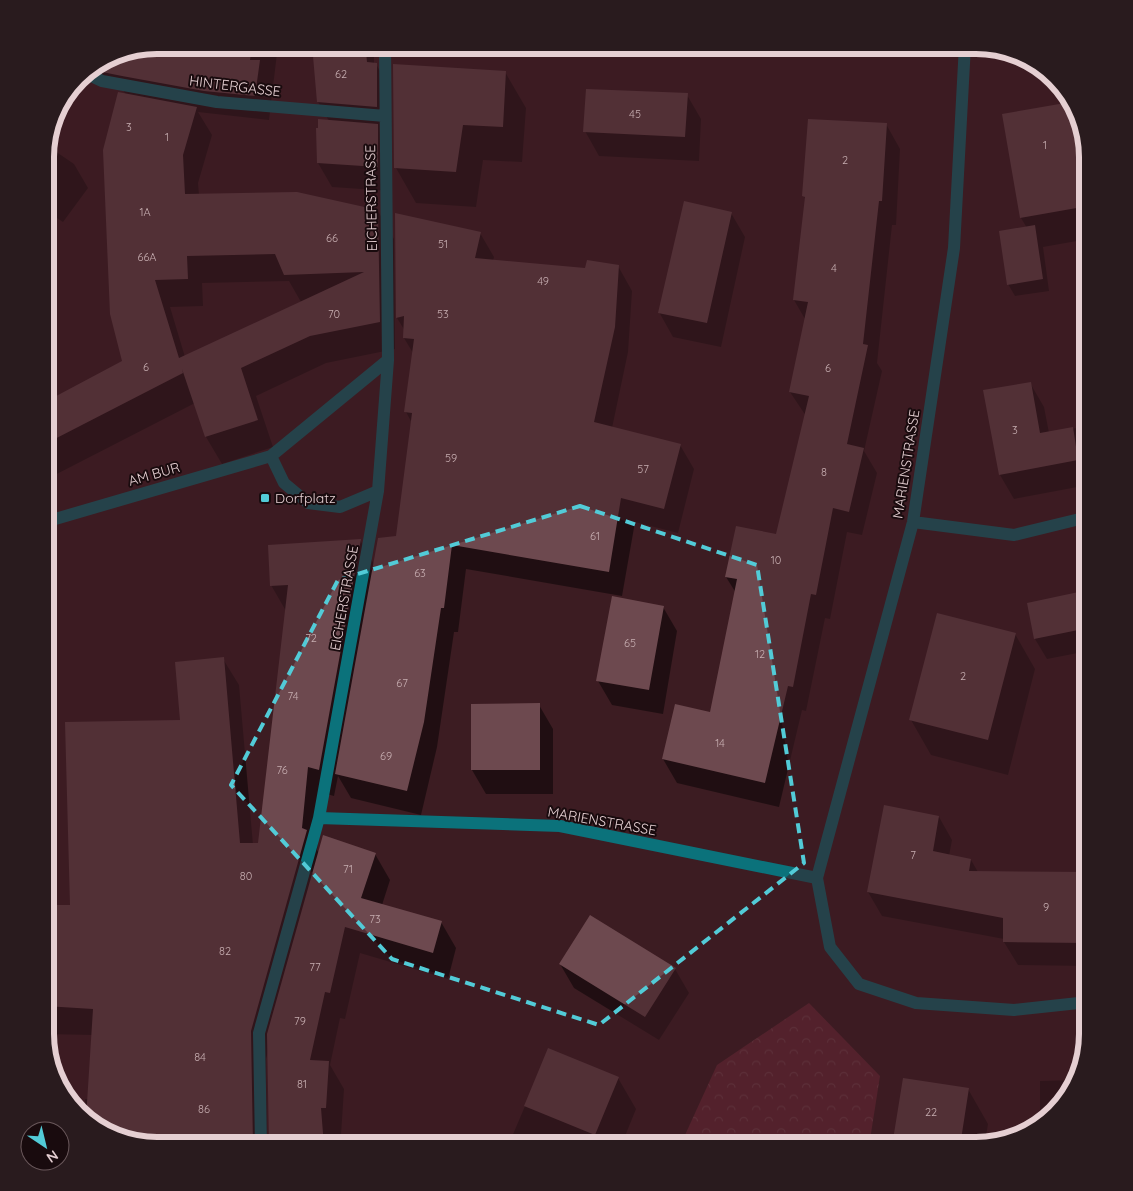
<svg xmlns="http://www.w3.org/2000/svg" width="1133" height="1191" font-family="Quicksand,sans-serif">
<defs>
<pattern id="park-crowns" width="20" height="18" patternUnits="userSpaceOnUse" patternTransform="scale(1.25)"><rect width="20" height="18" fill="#6f2938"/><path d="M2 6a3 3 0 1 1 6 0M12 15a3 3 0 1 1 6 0" fill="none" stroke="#834754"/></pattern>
</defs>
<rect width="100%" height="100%" fill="#3c1c22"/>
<path fill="url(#park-crowns)" d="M 809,1003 L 880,1076 L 869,1146 L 680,1146 L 717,1065 Z"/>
<path fill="#0007" fill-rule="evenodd" d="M 156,45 L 278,45 L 269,120 L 198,112 L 212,135 L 198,183 L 199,195 L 378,211 L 394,239 L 395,349 L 326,363 L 256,396 L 273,447 L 222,464 L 206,437 L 195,403 L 45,480 L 45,403 L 124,362 L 126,95 L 119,83 L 83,73 L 114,53 ZM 289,281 L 301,302 L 185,357 L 170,307 L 203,306 L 202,283 Z
M 314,45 L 374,45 L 374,64 L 376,64 L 390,89 L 391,191 L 332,187 L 318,163 L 329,121 L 318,102 Z
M 505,72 L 526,108 L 522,162 L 483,160 L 476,207 L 416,203 L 396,168 Z
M 687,95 L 701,119 L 699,161 L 599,156 L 585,131 Z
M 1072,103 L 1082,120 L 1088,156 L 1088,239 L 1043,247 L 1049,291 L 1015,296 L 1008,284 L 1027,228 L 1021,218 L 1003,115 Z
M 886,124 L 900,149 L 896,225 L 892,225 L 877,363 L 882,371 L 864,451 L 877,473 L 862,535 L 847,532 L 830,619 L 825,618 L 806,711 L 802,710 L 779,807 L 677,783 L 663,759 L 711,713 L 736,593 L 726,577 L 777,535 L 806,416 L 790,392 L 805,319 L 794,300 L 806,200 L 804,196 Z
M 46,145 L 74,164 L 88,188 L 63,222 L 45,210 Z
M 731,213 L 745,237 L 721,347 L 673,337 L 659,312 Z
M 396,215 L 480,233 L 494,257 L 493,261 L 586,270 L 618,266 L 632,291 L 628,352 L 612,428 L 680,445 L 694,469 L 678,533 L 635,522 L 622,596 L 466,569 L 458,632 L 454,632 L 437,747 L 421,815 L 351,798 L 338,776 L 334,796 L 323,793 L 317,850 L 319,853 L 375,854 L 390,880 L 382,905 L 441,922 L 456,948 L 448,979 L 360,953 L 345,1019 L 340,1018 L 330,1065 L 344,1089 L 341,1135 L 335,1134 L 336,1146 L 270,1146 L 268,1051 L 266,1059 L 267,1146 L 156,1146 L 86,1119 L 85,1099 L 89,1099 L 93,1035 L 45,1034 L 45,907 L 71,906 L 182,721 L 223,659 L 239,685 L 253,845 L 259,845 L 286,611 L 271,585 L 360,540 L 374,564 L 397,538 L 412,423 L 406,412 L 413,353 L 404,338 L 405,331 L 397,318 Z
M 1030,383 L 1044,407 L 1049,433 L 1088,426 L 1088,485 L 1014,499 L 1000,475 Z
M 1088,588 L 1088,651 L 1047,659 L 1035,639 L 1085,592 L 1085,589 Z
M 663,607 L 677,631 L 663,714 L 612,705 L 598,681 Z
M 1015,634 L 1035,669 L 1008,775 L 931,755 L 911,720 Z
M 539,705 L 553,729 L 553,794 L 486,794 L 472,770 Z
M 939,817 L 952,840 L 949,856 L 971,860 L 978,872 L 1088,873 L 1088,966 L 1018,965 L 1004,942 L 1004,939 L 882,916 L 868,892 Z
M 560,964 L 675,969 L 689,993 L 659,1040 L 574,988 Z
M 549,1050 L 618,1078 L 636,1109 L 621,1146 L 508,1146 Z
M 1077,1080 L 1077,1084 L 1050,1119 L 1040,1125 L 1040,1081 Z
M 968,1089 L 988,1124 L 985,1142 L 991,1143 L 977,1146 L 894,1146 Z"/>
<path fill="#6d494f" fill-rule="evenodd" d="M 156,45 L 252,45 L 250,60 L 260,60 L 255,96 L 204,91 L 122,76 L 102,72 L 92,67 L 114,53 Z
M 366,52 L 367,62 L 377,63 L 377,107 L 317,102 L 313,56 Z
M 393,64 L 506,71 L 503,127 L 463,125 L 456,172 L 394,168 Z
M 586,89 L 688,93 L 685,137 L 583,132 Z
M 118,92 L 197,107 L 183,155 L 185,194 L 297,192 L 378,210 L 380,322 L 310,336 L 241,368 L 258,420 L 205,437 L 182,369 L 183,373 L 45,444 L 45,402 L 122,361 L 110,314 L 103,150 ZM 275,254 L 284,275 L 364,272 L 179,358 L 155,280 L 188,279 L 187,256 Z
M 1071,102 L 1077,111 L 1088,176 L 1088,206 L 1020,218 L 1002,114 Z
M 318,119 L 378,124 L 378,167 L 317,163 L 316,128 L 318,128 Z
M 808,119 L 887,123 L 882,201 L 879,201 L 863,344 L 868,345 L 847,444 L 864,448 L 849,512 L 833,508 L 816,595 L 811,594 L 793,687 L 788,686 L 765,783 L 662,759 L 675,704 L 710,712 L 737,579 L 725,577 L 736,526 L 776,534 L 809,396 L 789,392 L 808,302 L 793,300 L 805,197 L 802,196 Z
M 684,201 L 732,212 L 707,323 L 658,313 Z
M 395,213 L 481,232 L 475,258 L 585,268 L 587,260 L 619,265 L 615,327 L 594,422 L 681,444 L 664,509 L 621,498 L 609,572 L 452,545 L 444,608 L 441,608 L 424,722 L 407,791 L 335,774 L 378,538 L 396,536 L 412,413 L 404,412 L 414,339 L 403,338 L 404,316 L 396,318 Z
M 1035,225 L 1043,279 L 1007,285 L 999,231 Z
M 1031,382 L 1040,433 L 1073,427 L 1078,460 L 999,475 L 983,390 Z
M 361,539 L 319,770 L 308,767 L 302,828 L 307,830 L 251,1031 L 253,1146 L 156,1146 L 107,1135 L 86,1119 L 93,1009 L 45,1006 L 45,905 L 70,905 L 65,722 L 180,720 L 175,662 L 224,657 L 240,843 L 258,843 L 288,585 L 270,586 L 268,545 Z
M 1088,590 L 1088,628 L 1034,639 L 1027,603 Z
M 612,596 L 664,606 L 649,690 L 596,681 Z
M 937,613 L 1016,633 L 988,740 L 909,720 Z
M 540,703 L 540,770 L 471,770 L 471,704 Z
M 884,805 L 939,816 L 933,851 L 971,859 L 969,871 L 1088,872 L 1088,943 L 1003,942 L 1003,918 L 867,892 Z
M 323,835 L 376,853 L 361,898 L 442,921 L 433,953 L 345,927 L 330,993 L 325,992 L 310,1060 L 329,1061 L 326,1108 L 321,1108 L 324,1146 L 269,1146 L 267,1034 Z
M 590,915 L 676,968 L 645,1017 L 559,964 Z
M 548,1048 L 619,1077 L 595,1135 L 524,1106 Z
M 903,1078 L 969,1088 L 960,1146 L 892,1146 Z"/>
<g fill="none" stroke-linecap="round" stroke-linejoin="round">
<path stroke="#0b727b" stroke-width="12" d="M 965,45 L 954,248 L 913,522 L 817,878 L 830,947 L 859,984 L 916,1003 L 1014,1010 L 1088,1002
M 83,72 L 102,81 L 217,102 L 385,116
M 271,456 L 284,483 L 308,503 L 340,507 L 378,491
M 45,522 L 271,456 L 388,360
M 913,522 L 1014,535 L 1088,517
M 319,818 L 560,826 L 817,878
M 261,1146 L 259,1033 L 319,818 L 378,491 L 388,360 L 385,45"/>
</g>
<path d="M0 0H1133V1191H0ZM 580,506 L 757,565 L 804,863 L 599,1025 L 392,959 L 231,785 L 338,580 Z" fill="#3c1c22" fill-opacity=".55" fill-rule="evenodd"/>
<path fill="none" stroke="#52cbd7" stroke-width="4" stroke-dasharray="10 6" stroke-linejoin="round" d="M 580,506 L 757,565 L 804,863 L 599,1025 L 392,959 L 231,785 L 338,580 Z"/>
<rect fill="#52cbd7" stroke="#190b0e" stroke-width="2" x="260" y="493" width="10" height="10" rx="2.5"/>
<g text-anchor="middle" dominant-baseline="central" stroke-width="4" stroke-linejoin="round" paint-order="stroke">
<g font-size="11" fill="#c7aeb1">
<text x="341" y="74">62</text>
<text x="635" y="114">45</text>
<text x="129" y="127">3</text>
<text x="167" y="137">1</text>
<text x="1045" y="145">1</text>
<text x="845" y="160">2</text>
<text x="145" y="212">1A</text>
<text x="332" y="238">66</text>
<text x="443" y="244">51</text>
<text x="147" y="257">66A</text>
<text x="834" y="268">4</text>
<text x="543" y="281">49</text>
<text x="334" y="314">70</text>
<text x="443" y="314">53</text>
<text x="146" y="367">6</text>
<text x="828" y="368">6</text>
<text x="1015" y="430">3</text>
<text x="451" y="458">59</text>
<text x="643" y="469">57</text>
<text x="824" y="472">8</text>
<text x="595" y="536">61</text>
<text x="776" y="560">10</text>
<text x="420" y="573">63</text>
<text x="311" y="638">72</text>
<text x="630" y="643">65</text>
<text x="760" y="654">12</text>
<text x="963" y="676">2</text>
<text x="402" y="683">67</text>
<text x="293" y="696">74</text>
<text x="720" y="743">14</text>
<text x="386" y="756">69</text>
<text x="282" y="770">76</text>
<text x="913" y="855">7</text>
<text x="348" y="869">71</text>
<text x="246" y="876">80</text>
<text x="1046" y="907">9</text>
<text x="375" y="919">73</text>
<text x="225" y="951">82</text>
<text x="315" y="967">77</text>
<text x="300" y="1021">79</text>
<text x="200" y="1057">84</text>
<text x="302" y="1084">81</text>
<text x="204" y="1109">86</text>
<text x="931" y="1112">22</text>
</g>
<g font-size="14" fill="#e5cfd2" stroke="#190b0e">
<text transform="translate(235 86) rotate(7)">HINTERGASSE</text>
<text transform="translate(371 198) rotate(-91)">EICHERSTRASSE</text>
<text transform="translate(906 464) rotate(-81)">MARIENSTRASSE</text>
<text transform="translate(154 474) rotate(-16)">AM BUR</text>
<text transform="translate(344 598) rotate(-80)">EICHERSTRASSE</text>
<text transform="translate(602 821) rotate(10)">MARIENSTRASSE</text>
</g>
<g font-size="14" fill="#e5cfd2" stroke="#190b0e" text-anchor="start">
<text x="275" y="498">Dorfplatz</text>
</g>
</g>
<path d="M0 0H1133V1191H0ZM157 54H976A103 103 0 0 1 1079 157V1034A103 103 0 0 1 976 1137H157A103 103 0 0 1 54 1034V157A103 103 0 0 1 157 54Z" fill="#291b1e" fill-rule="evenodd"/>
<path fill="none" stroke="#e5cfd2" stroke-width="6" d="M157 54H976A103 103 0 0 1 1079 157V1034A103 103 0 0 1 976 1137H157A103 103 0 0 1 54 1034V157A103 103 0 0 1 157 54Z"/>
<g transform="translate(45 1146) rotate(145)"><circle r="24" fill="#190b0e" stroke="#6b595c"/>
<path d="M0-4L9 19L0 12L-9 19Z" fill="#52cbd7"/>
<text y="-8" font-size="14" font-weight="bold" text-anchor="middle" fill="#e5cfd2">N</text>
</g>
</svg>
